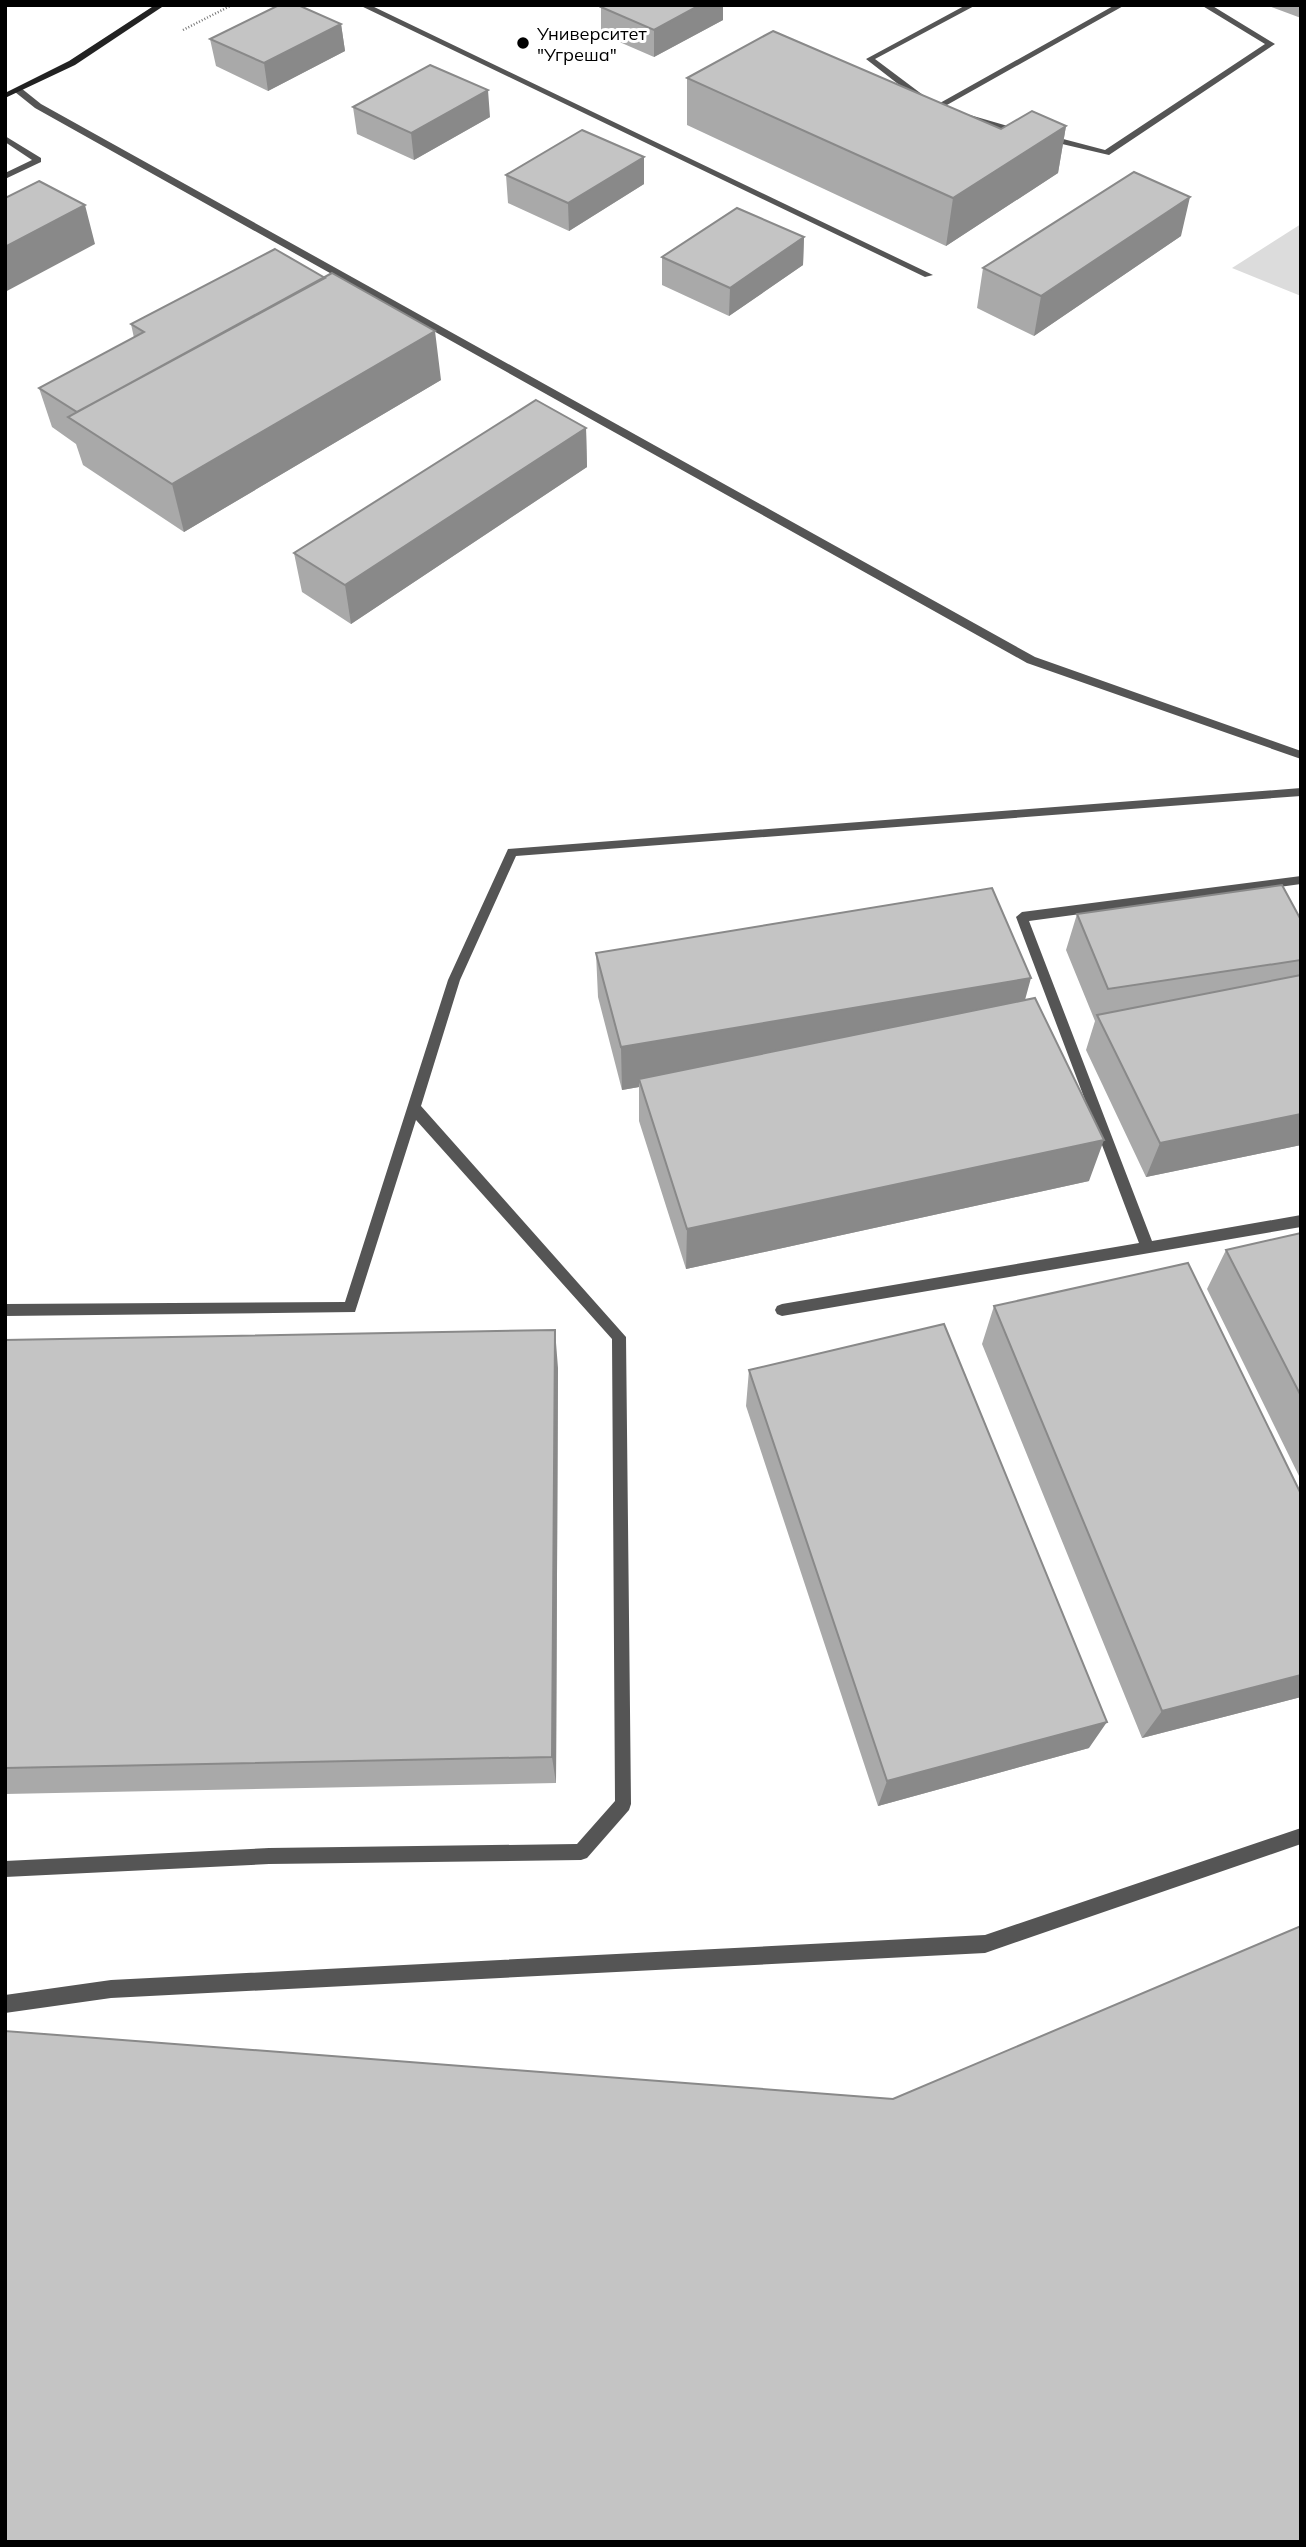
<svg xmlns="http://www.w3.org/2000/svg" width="1306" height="2547" font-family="Mulish,sans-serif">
<rect width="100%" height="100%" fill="#fff"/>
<path fill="#dcdcdc" d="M 1301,224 L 1301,296 L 1232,268 Z"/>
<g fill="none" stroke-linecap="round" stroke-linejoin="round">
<path stroke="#777" stroke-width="2.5" stroke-dasharray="1 2" stroke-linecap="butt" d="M 183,30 L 232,5"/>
<path fill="#555" fill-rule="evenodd" d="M 359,5 L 370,5 L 933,275 L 925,277 Z
M 966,5 L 976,5 L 875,59 L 931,101 L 931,105 L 925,105 L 866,59 Z
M 1115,5 L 1125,5 L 938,110 L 931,108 Z
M 1201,5 L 1211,5 L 1275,44 L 1109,155 L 1045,140 L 1045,136 L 1048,135 L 1105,150 L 1265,44 Z
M 15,88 L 21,88 L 41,104 L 1035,657 L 1301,751 L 1301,759 L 1027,663 L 35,108 L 15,92 Z
M 957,113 L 963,113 L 1025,131 L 1018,133 L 957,117 Z
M 5,136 L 41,158 L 41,162 L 5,179 L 5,173 L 32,160 L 5,142 Z
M 1301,788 L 1301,796 L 516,856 L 460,980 L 421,1106 L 626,1337 L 631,1804 L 629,1810 L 587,1858 L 581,1860 L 269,1864 L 5,1877 L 5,1861 L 269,1848 L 577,1844 L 615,1801 L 612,1339 L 416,1120 L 355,1312 L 5,1316 L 5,1304 L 345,1302 L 448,980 L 508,849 Z
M 1301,876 L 1301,884 L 1029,921 L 1152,1241 L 1301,1215 L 1301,1227 L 782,1316 L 777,1314 L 775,1310 L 777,1306 L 782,1304 L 1139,1243 L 1016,917 L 1022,912 Z
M 1301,1828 L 1301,1844 L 985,1953 L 111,1998 L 5,2013 L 5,1995 L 111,1980 L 985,1935 Z"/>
<path fill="#222" fill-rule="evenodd" d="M 155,5 L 165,5 L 75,65 L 5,98 L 5,93 L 69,61 Z"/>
</g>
<path fill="#a9a9a9" d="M 1266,5 L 1301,5 L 1301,18 Z
M 601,7 L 723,20 L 654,57 L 601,34 Z
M 341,24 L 345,51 L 268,91 L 216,66 L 210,39 Z
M 687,78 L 1001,129 L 1066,126 L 1058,173 L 946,246 L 687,125 Z
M 353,107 L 490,117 L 414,160 L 357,134 Z
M 644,157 L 644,184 L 569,231 L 508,203 L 506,175 Z
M 1181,236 L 1034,336 L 977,308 L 983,268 Z
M 804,237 L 803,265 L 729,316 L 662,285 L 662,257 Z
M 131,324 L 441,380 L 184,532 L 83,465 L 76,444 L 52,427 L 39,388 L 134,338 Z
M 586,428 L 587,467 L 351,624 L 302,592 L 294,553 Z
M 1077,914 L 1301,920 L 1301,1145 L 1146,1177 L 1086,1050 L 1095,1021 L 1066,950 Z
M 596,953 L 1025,1000 L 1089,1181 L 686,1269 L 639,1121 L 639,1087 L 622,1090 L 598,997 Z
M 1301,1233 L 1301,1480 L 1207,1289 L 1226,1250 Z
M 994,1306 L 1301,1697 L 1142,1738 L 982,1344 Z
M 5,1340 L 558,1368 L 556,1783 L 5,1794 Z
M 749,1370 L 1089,1748 L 878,1806 L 746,1406 Z"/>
<path fill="#898989" d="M 700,5 L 723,5 L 723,20 L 654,57 L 654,30 Z
M 341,24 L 345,51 L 268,91 L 264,63 Z
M 488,90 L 490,117 L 414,160 L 411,133 Z
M 1066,126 L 1058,173 L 946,246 L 953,198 Z
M 644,157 L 644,184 L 569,231 L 568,203 Z
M 1190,197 L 1181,236 L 1034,336 L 1041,296 Z
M 85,205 L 95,244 L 5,292 L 5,247 Z
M 804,237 L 803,265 L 729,316 L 730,288 Z
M 435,331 L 441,380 L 184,532 L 172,484 Z
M 586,428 L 587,467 L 351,624 L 345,585 Z
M 1031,978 L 1019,1022 L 639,1079 L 639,1087 L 622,1090 L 621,1047 Z
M 1301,1114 L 1301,1145 L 1146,1177 L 1160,1143 Z
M 1104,1140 L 1089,1181 L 686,1269 L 687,1229 Z
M 555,1330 L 558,1368 L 556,1783 L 552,1757 Z
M 1301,1675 L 1301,1697 L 1142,1738 L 1162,1711 Z
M 1107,1722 L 1089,1748 L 878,1806 L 887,1781 Z"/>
<path fill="#c4c4c4" stroke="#898989" stroke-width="2" d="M 279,5 L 298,5 L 341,24 L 264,63 L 210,39 Z
M 604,5 L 700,5 L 654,30 L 601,7 Z
M 773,31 L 1001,129 L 1032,111 L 1066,126 L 953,198 L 687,78 Z
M 430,65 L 488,90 L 411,133 L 353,107 Z
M 582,130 L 644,157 L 568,203 L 506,175 Z
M 1134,172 L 1190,197 L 1041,296 L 983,268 Z
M 39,181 L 85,205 L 5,247 L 5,198 Z
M 737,208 L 804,237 L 730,288 L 662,257 Z
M 275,249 L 325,278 L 77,412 L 39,388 L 144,332 L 131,324 Z
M 332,273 L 435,331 L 172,484 L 68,417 Z
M 536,400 L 586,428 L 345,585 L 294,553 Z
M 1282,885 L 1301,920 L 1301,960 L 1108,989 L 1077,914 Z
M 992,888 L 1031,978 L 621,1047 L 596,953 Z
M 1301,975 L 1301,1114 L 1160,1143 L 1097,1015 Z
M 1035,998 L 1104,1140 L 687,1229 L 639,1079 Z
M 1301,1233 L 1301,1396 L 1226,1250 Z
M 1188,1263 L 1301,1494 L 1301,1675 L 1162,1711 L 994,1306 Z
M 944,1324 L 1107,1722 L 887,1781 L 749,1370 Z
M 555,1330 L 552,1757 L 5,1768 L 5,1340 Z
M 1301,1926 L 1301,2542 L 5,2542 L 5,2031 L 893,2099 Z"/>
<circle fill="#000" stroke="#fff" stroke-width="2.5" cx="523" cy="43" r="7"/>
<g text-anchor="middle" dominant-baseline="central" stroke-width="6" stroke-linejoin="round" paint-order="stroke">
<g font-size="18" fill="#000" stroke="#fff" text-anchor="start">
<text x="537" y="33">Университет<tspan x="537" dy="21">"Угреша"</tspan></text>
</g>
</g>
<rect width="1306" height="2547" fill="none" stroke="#000000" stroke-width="14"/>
</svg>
